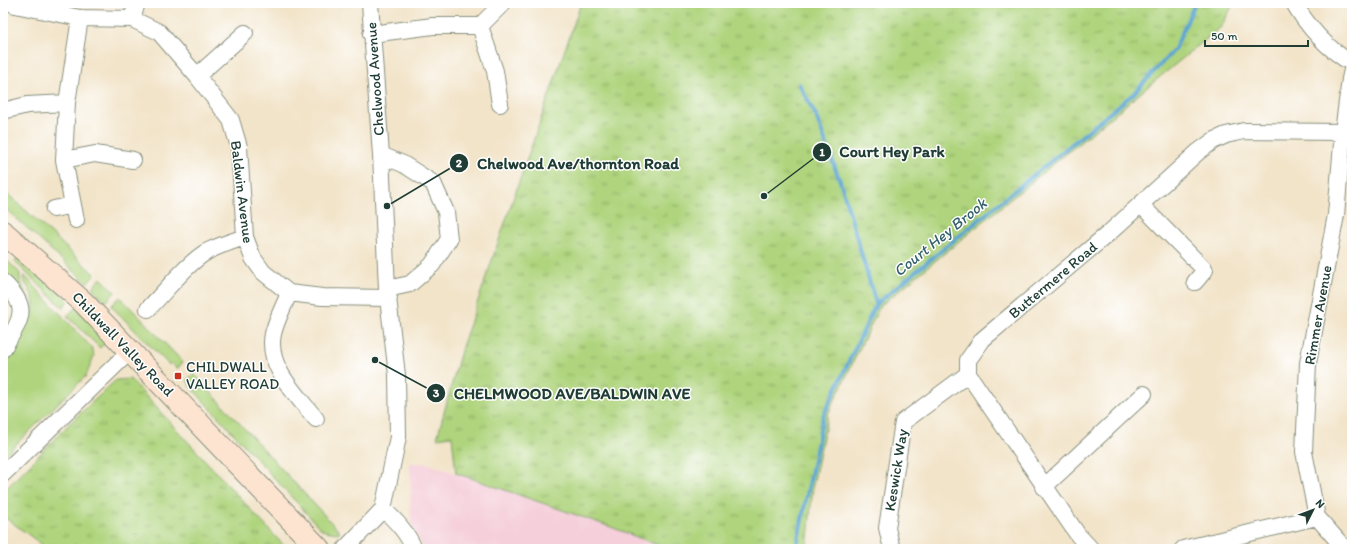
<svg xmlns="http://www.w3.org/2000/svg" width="1355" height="552" font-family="Itim,sans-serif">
<defs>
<pattern id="park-tufts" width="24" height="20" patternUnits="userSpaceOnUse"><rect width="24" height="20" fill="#afd47d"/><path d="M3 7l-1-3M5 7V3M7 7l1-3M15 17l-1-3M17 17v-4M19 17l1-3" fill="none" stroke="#8ead67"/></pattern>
</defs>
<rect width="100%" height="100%" fill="#fff"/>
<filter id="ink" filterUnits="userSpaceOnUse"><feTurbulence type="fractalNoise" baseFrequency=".025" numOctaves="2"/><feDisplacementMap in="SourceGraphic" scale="8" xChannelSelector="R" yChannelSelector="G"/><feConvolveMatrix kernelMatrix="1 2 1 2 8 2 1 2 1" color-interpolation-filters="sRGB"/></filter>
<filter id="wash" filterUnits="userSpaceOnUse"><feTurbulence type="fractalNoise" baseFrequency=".012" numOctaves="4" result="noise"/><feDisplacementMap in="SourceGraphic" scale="16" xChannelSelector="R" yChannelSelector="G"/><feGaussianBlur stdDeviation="0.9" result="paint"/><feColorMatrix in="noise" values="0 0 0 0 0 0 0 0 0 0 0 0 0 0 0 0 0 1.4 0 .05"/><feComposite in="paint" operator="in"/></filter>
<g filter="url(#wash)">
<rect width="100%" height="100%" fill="#f2e4c9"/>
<path fill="#f5cfda" d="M 410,463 L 426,463 L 611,527 L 668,549 L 423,549 L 411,523 Z"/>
<path fill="#afd47d" stroke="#678858" d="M 3,190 L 54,236 L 95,275 L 87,283 L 3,206 Z
M 3,256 L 20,273 L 20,280 L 31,306 L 30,308 L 28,308 L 13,281 L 3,270 Z
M 22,256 L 68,300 L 63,308 L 14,261 Z
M 24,275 L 92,348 L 94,356 L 86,376 L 3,457 L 3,361 L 24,326 L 28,313 L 32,313 C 38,301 29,290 23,279 Z
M 101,278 L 115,292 L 106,302 L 92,288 Z
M 120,297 L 183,362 L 177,369 L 171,363 L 169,365 L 111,306 Z
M 76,307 L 108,340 L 100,348 L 67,316 Z
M 194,374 L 340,532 L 337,533 L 325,531 L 319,527 L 189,385 L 190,384 L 187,380 Z"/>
<path fill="url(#park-tufts)" stroke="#678858" d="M 581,3 L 1234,3 L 1221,27 L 880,306 L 828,414 L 813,485 L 807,549 L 668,549 L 611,527 L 456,473 L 452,436 L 437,438 L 462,347 Z
M 130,379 L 287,549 L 48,549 L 3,516 L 3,492 L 70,423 L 116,380 Z"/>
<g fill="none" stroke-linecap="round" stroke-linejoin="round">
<path stroke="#5ca5d3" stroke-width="4" d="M 799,84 L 816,116 L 841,184 L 876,304
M 796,549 L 823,416 L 876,304 L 1133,94 L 1175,49 L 1195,3"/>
</g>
</g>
<g filter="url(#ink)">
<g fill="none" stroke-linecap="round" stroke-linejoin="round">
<defs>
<path id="minor" d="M 12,3 L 15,5 L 80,18 L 132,19 L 159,32 L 197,76 L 231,120 L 239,147 L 245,237 L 253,258 L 263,272 L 289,293 L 322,297 L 389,298
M 1294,3 C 1307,26 1329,51 1352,63
M 132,19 L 137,3
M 480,26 L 495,71 L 500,104
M 371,34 L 433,26 L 480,26 L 503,3
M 197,76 L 245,33
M 3,111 L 27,105 L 67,103
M 381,155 L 403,164 L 433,183 L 446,212 L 449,239 L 432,265 L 410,284 L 387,289
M 64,160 L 95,154 L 133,160
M 73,205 L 64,160 L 67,103 L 80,18
M 1141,205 L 1205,270 L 1195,282
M 54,209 L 73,205 L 76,220
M 3,282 C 32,309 20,320 3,349
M 289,293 C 284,306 276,320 273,334 C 266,367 297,395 316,419
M 148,309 C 165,292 188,262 208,251 C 220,245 233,241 245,237
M 3,474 L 131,350
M 1044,487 L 1144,394
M 383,509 C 396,521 407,532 414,549
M 345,549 L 383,509 L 398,437 L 397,375 L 387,289 L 381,155 L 370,3
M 892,549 L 887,528 L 903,422 L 968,374
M 1091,549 L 1078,535 L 968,374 L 968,360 L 983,339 L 1109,233 L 1198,152 L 1213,141 L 1226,135 L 1244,131 L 1343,132
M 1183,549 L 1317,517
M 1345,549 L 1317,517 L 1304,452 L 1308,363 L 1336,215 L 1343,132 L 1350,79 L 1352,70"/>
<path id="secondary" d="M 3,232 L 83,302 L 319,549"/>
</defs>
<use href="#minor" stroke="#88907e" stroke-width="18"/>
<use href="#secondary" stroke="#88907e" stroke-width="24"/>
<use href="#minor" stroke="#fff" stroke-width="16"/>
<use href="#secondary" stroke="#fde4d0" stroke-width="22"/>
</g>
</g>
<rect fill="#c8321e" stroke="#fff" stroke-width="1.5" x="174" y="372" width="8" height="8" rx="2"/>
<g text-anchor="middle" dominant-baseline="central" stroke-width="3" stroke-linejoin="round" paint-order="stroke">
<g font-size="15" fill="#1f3d34" stroke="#fff">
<text transform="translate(375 79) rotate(-94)">Chelwood Avenue</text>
<text transform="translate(242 192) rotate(83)">Baldwin Avenue</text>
<text transform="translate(1053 280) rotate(-40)">Buttermere Road</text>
<text transform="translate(1318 315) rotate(-80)">Rimmer Avenue</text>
<text transform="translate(123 344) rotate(46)">Childwall Valley Road</text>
<text transform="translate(896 470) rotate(-81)">Keswick Way</text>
</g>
<g font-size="15" fill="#1f3d34" stroke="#fff" text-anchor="start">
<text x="186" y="367">CHILDWALL<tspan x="186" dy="17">VALLEY ROAD</tspan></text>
</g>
<g font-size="16" font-style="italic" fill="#34616c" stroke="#fff">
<text transform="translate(940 237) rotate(-39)">Court Hey Brook</text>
</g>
</g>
<path fill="none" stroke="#1f3d34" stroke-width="1.5" d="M764 196L822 152M387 206L459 163M375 360L436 393"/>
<g fill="#1f3d34" stroke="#fff" stroke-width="1.5">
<circle cx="764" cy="196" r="4"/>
<circle cx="387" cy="206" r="4"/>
<circle cx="375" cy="360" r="4"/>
<circle cx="822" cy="152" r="10"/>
<circle cx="459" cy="163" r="10"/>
<circle cx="436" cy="393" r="10"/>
</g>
<g font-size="12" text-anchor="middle" font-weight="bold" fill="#fff">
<text x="822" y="156">1</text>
<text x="459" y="167">2</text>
<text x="436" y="397">3</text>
</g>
<g font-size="16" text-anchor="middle" font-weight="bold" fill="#1f3d34" stroke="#fff" stroke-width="3" stroke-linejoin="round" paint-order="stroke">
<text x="892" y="157">Court Hey Park</text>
<text x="578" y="169">Chelwood Ave/thornton Road</text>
<text x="572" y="399">CHELMWOOD AVE/BALDWIN AVE</text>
</g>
<rect width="1355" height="552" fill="none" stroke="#fff" stroke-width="16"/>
<g transform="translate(1313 510) rotate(48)" stroke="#ffffff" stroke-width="3" paint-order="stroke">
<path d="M0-3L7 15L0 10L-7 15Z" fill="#1f3d34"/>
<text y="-6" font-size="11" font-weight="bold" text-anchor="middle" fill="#1f3d34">N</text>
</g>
<path d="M1205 40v6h103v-6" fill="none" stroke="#1f3d34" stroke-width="2"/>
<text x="1211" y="40" font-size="12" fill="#1f3d34" stroke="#ffffff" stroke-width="3" paint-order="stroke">50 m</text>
</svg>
